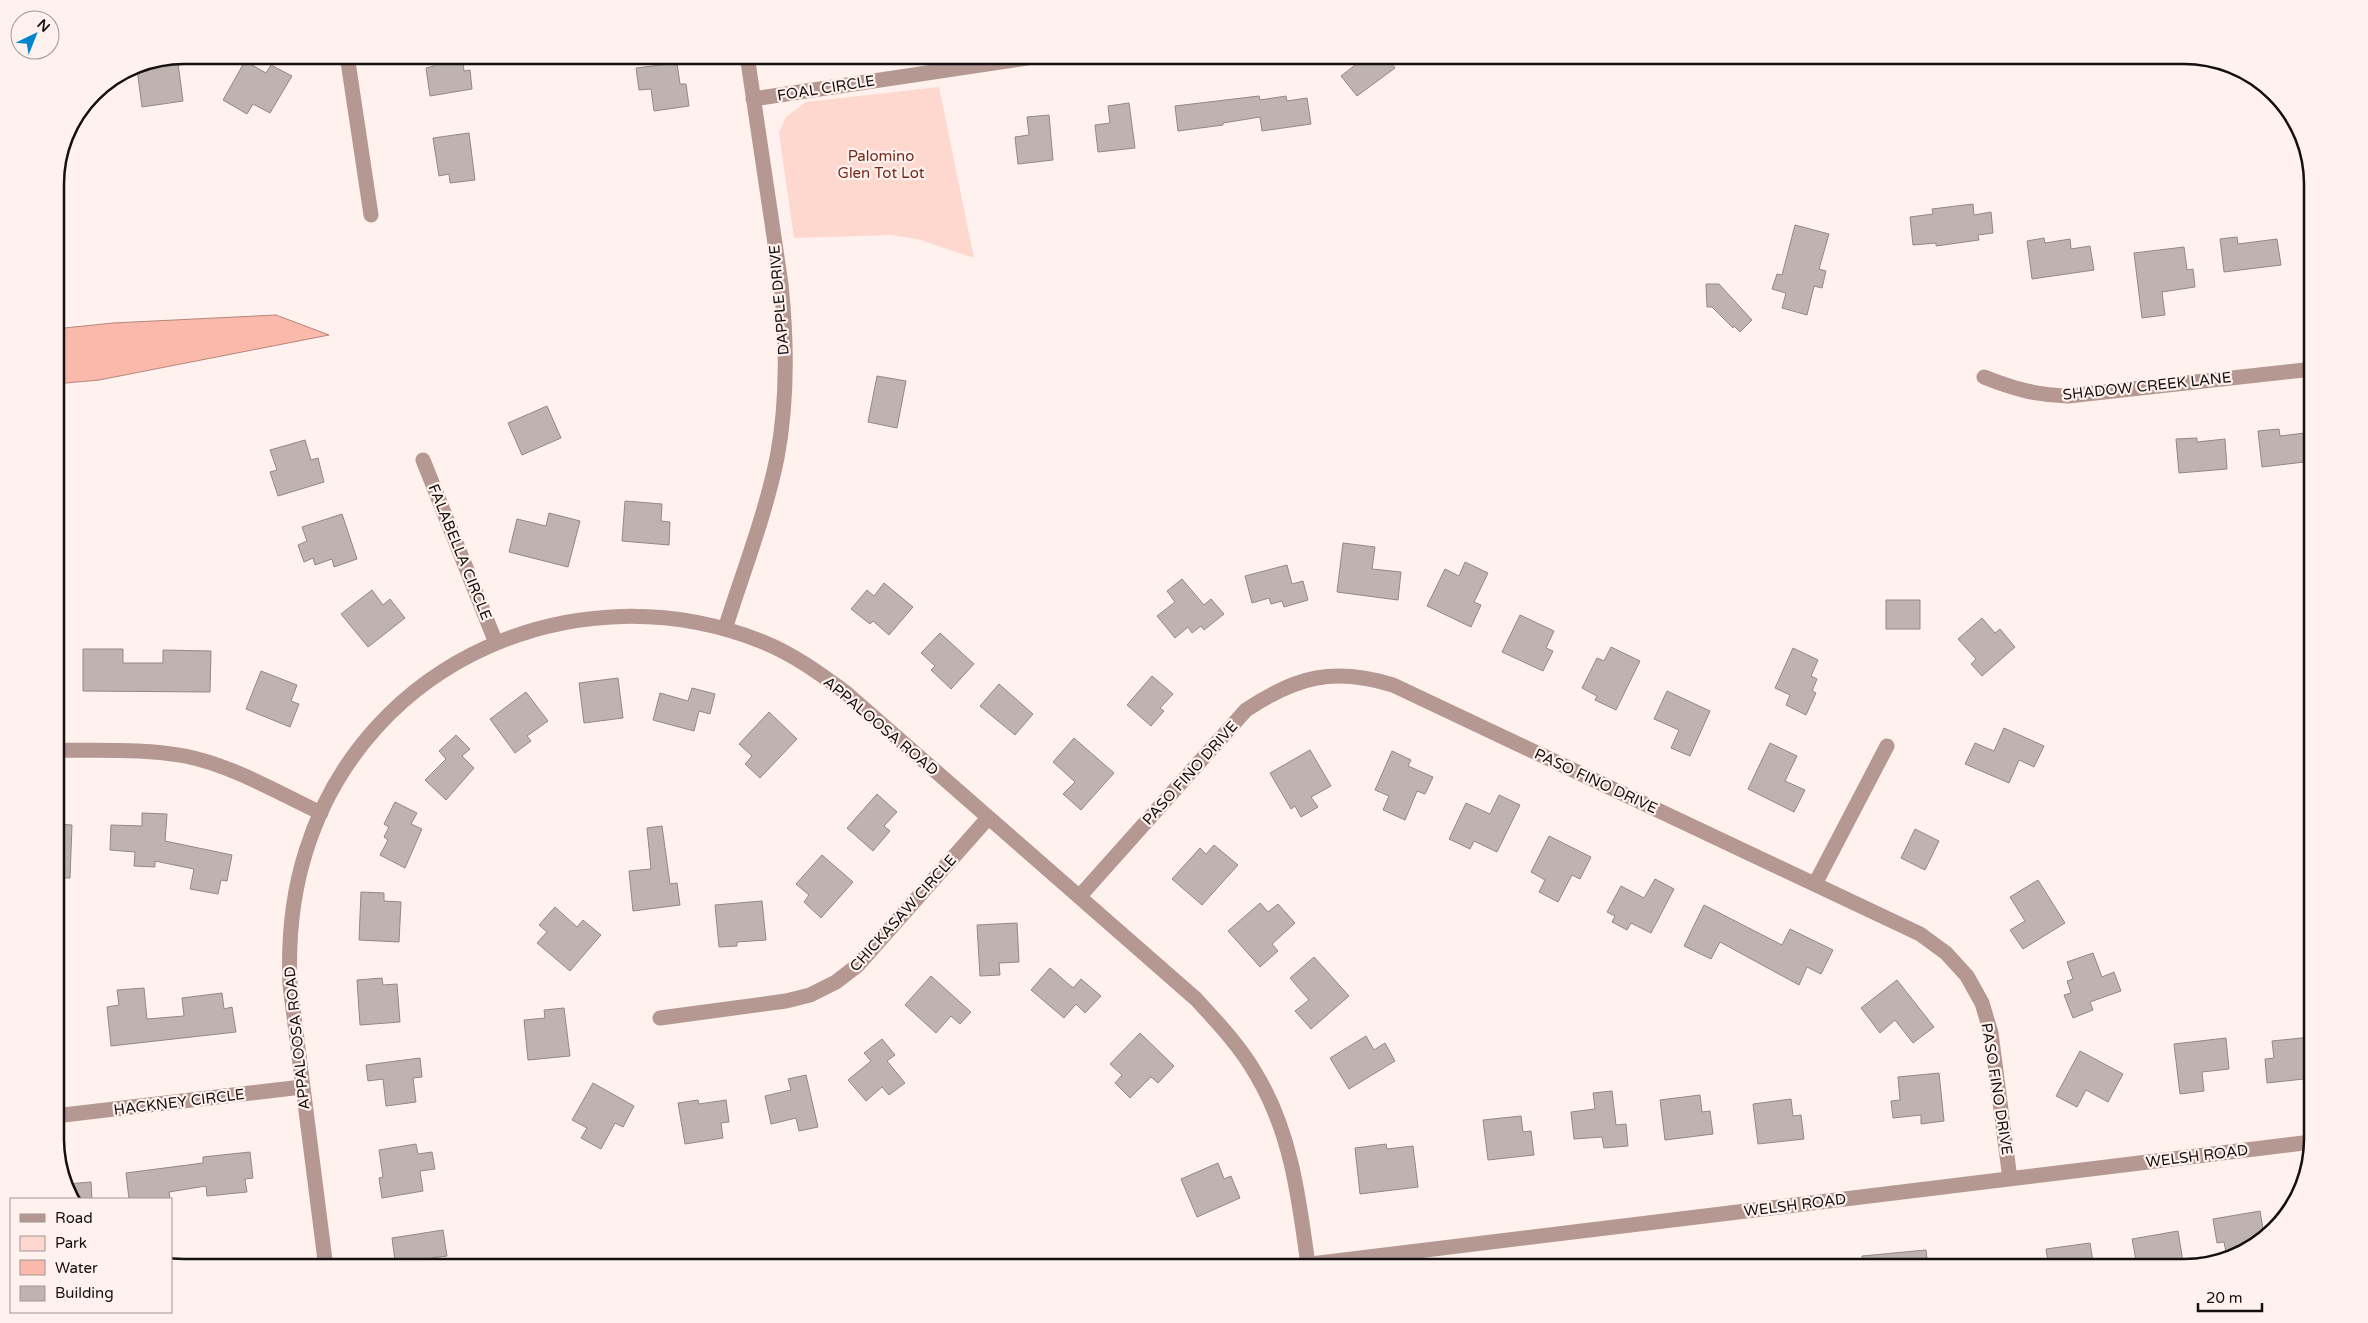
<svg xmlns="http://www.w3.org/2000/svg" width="2368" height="1323" font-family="'Varela Round',sans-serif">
<rect width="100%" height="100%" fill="#fef1ee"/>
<path fill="#fed8cf" d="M 939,87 L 974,258 L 917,239 L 891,235 L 794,238 L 779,133 L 786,117 L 806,102 Z"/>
<path fill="#fab9aa" stroke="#b5867c" d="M 276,315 L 329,335 L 99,380 L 55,384 L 55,329 L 113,323 Z"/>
<path fill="#bfb3b0" stroke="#938885" d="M 433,55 L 462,55 L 464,71 L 470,70 L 472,89 L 430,96 L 426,68 L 434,66 Z
M 1368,55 L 1385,55 L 1395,68 L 1357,96 L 1341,76 Z
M 245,61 L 266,73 L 271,65 L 292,76 L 270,113 L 253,104 L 247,114 L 223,100 Z
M 178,63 L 183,101 L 142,107 L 137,69 Z
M 677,63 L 680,84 L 686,84 L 689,106 L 654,111 L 651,89 L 639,90 L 636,68 Z
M 1259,96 L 1260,100 L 1286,96 L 1287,101 L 1307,98 L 1311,124 L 1262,131 L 1260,117 L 1223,123 L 1223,125 L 1178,131 L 1175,106 Z
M 1129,103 L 1135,148 L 1098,152 L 1095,125 L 1110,123 L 1108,106 Z
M 1049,115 L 1053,160 L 1018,164 L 1015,137 L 1029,135 L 1027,117 Z
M 469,133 L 475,180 L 450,183 L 449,174 L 439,176 L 433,138 Z
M 1973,204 L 1974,215 L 1991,212 L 1993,233 L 1978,235 L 1979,240 L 1936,246 L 1936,243 L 1913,245 L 1910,217 L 1933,214 L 1932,209 Z
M 1795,225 L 1829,234 L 1819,269 L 1826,271 L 1822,288 L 1814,286 L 1807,315 L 1782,308 L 1786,293 L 1772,289 L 1777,274 L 1782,275 Z
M 2237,237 L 2238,244 L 2277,239 L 2281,265 L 2224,272 L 2220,239 Z
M 2044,238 L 2045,243 L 2070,239 L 2071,249 L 2090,246 L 2094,270 L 2032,279 L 2027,241 Z
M 2184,247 L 2187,270 L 2193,269 L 2195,287 L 2162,292 L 2165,315 L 2142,318 L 2134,253 Z
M 1706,284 L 1719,284 L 1752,320 L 1740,332 L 1734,326 L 1733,328 L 1712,307 L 1707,307 Z
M 877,376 L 906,381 L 897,428 L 868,422 Z
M 547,406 L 561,438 L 522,455 L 508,423 Z
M 2279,429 L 2280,436 L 2313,432 L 2313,461 L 2262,467 L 2258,431 Z
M 2197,438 L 2197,442 L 2225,439 L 2227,469 L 2179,473 L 2176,439 Z
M 305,440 L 311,460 L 318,458 L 324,482 L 278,496 L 270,472 L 277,470 L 270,450 Z
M 625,501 L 662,504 L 661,521 L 670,522 L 669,545 L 622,541 Z
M 549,513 L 580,521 L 568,567 L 509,552 L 517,519 L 546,526 Z
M 342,514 L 357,559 L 334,567 L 332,559 L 315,565 L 313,558 L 304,562 L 298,545 L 307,541 L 302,527 Z
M 1343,543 L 1375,547 L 1372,569 L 1401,572 L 1398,600 L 1337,592 Z
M 1465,562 L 1488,573 L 1474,602 L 1481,605 L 1471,627 L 1427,606 L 1445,569 L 1459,576 Z
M 1287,565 L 1292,584 L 1303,581 L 1308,600 L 1284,607 L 1282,601 L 1271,604 L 1269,598 L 1252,603 L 1245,576 Z
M 1182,579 L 1204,605 L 1211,599 L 1224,614 L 1204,630 L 1201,626 L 1192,633 L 1188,627 L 1175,638 L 1157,616 L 1175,602 L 1167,591 Z
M 884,583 L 913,607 L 889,635 L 873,621 L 870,624 L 851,609 L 867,590 L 874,596 Z
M 372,590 L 383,605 L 390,599 L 405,618 L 368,647 L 341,614 Z
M 1886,600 L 1920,600 L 1920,629 L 1886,629 Z
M 1520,615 L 1554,631 L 1546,648 L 1553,651 L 1543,671 L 1502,652 Z
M 1982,618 L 1995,633 L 2000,629 L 2015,647 L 1982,676 L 1971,664 L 1976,659 L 1958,639 Z
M 940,633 L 974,664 L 951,689 L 931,670 L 935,666 L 921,653 Z
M 1611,647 L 1640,661 L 1616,710 L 1595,700 L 1597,696 L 1582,688 L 1597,658 L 1604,661 Z
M 1793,648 L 1818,660 L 1811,676 L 1817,679 L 1812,691 L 1816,693 L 1806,715 L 1786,705 L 1790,695 L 1775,688 Z
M 83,649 L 123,649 L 123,663 L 163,663 L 163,650 L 211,651 L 210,692 L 83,691 Z
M 261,671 L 297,685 L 291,701 L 299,704 L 290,727 L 246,709 Z
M 1152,676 L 1173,694 L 1160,708 L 1164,711 L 1151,726 L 1127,705 Z
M 618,678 L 623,718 L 584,723 L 579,683 Z
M 999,684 L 1033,714 L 1015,735 L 980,706 Z
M 692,688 L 715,694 L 710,714 L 699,711 L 694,731 L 653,720 L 660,693 L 688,701 Z
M 1667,691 L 1710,711 L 1690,756 L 1671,748 L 1679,730 L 1654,719 Z
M 526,692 L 548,721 L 527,736 L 531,741 L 515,753 L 490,719 Z
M 769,712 L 797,739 L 760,778 L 745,764 L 752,756 L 739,744 Z
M 2004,728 L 2044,746 L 2034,767 L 2019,760 L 2009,783 L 1965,764 L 1975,743 L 1994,751 Z
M 456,735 L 470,749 L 462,756 L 474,768 L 446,800 L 425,780 L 446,759 L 439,751 Z
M 1074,738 L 1114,773 L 1081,810 L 1063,794 L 1075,782 L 1053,762 Z
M 1770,743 L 1797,756 L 1785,781 L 1805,790 L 1794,812 L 1748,789 Z
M 1310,750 L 1331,786 L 1311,797 L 1318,807 L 1301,817 L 1295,806 L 1291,809 L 1270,773 Z
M 1392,751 L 1411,760 L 1408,766 L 1433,777 L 1425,794 L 1417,791 L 1405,820 L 1383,810 L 1389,796 L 1375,790 Z
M 877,794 L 897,812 L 884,826 L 890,831 L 873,851 L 847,828 Z
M 1499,795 L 1520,805 L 1497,852 L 1474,841 L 1470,849 L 1449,839 L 1466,803 L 1490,814 Z
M 395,802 L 417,813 L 411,824 L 422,829 L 405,868 L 380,855 L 388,840 L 384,837 L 389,827 L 384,824 Z
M 142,813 L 167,814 L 165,841 L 232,855 L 227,881 L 221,880 L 218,894 L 190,889 L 194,869 L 155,861 L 155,867 L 134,866 L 135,852 L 110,850 L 111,825 L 142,826 Z
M 55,824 L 72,825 L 70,878 L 55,878 Z
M 662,826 L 670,884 L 677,883 L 680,905 L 633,911 L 629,871 L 651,869 L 647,828 Z
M 1915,829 L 1939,841 L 1925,870 L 1901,858 Z
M 1549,836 L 1591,857 L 1580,879 L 1572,875 L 1558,902 L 1539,892 L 1545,880 L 1531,872 Z
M 1214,845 L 1238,865 L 1202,905 L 1172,879 L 1200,848 L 1206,854 Z
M 822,855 L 853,882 L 821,918 L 804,902 L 809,895 L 796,884 Z
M 1655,879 L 1674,889 L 1651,933 L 1631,923 L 1627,930 L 1612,922 L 1615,916 L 1607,912 L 1621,886 L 1644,898 Z
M 2038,880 L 2065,923 L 2023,949 L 2010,930 L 2025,921 L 2010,897 Z
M 361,892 L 384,893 L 384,901 L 401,902 L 399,942 L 359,940 Z
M 762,901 L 766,940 L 737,942 L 737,946 L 719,947 L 715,905 Z
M 1260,903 L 1268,912 L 1278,904 L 1295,923 L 1272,944 L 1278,951 L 1260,967 L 1228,931 Z
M 1704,905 L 1782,945 L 1790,929 L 1833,950 L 1821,974 L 1807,967 L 1799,985 L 1720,942 L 1711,959 L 1684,946 Z
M 555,907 L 577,927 L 583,920 L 601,935 L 570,971 L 537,943 L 547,932 L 539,925 Z
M 1017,923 L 1019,962 L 999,963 L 1000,975 L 980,976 L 977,925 Z
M 2093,953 L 2102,977 L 2114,972 L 2121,991 L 2090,1002 L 2093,1010 L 2073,1018 L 2064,995 L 2071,993 L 2067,981 L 2073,979 L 2067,962 Z
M 1314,957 L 1349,996 L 1311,1029 L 1295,1011 L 1309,1000 L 1290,978 Z
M 1050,968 L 1073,988 L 1081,979 L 1101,996 L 1085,1013 L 1076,1004 L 1064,1018 L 1031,990 Z
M 931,976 L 971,1012 L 960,1024 L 951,1016 L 936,1033 L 905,1005 Z
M 382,978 L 383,985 L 397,984 L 400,1022 L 360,1025 L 357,980 Z
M 1897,980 L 1934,1027 L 1913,1043 L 1895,1020 L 1880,1033 L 1861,1008 Z
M 144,988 L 147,1019 L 184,1016 L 182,998 L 222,993 L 224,1009 L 232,1007 L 236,1032 L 111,1046 L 107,1007 L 119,1005 L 117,990 Z
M 564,1008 L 570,1056 L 528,1060 L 524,1020 L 545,1018 L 544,1010 Z
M 1140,1033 L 1174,1066 L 1158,1083 L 1151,1077 L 1130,1098 L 1115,1083 L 1122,1075 L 1110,1064 Z
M 1366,1036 L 1374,1050 L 1385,1043 L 1395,1061 L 1349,1089 L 1330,1058 Z
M 2311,1037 L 2313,1078 L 2267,1083 L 2265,1059 L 2274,1058 L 2272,1041 Z
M 2226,1038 L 2229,1069 L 2202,1072 L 2204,1091 L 2180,1094 L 2174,1044 Z
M 882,1039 L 895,1055 L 887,1061 L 905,1083 L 889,1095 L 882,1087 L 866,1101 L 848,1080 L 871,1061 L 864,1053 Z
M 2080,1051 L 2123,1074 L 2108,1102 L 2086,1090 L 2077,1107 L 2056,1096 Z
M 420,1058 L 422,1077 L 413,1078 L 416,1102 L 386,1106 L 383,1079 L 368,1081 L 366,1065 Z
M 1939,1073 L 1944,1121 L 1921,1124 L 1921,1115 L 1893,1118 L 1891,1101 L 1900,1100 L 1898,1077 Z
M 806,1075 L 818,1127 L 799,1131 L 796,1118 L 771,1124 L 765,1096 L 791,1090 L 788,1079 Z
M 593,1083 L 634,1106 L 623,1127 L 615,1123 L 601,1149 L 581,1138 L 587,1128 L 572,1120 Z
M 1612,1091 L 1616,1125 L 1626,1124 L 1628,1146 L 1604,1148 L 1602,1137 L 1574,1139 L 1571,1112 L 1595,1109 L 1593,1093 Z
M 1700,1095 L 1702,1112 L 1710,1111 L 1713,1134 L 1665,1140 L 1660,1100 Z
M 1791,1099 L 1793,1116 L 1801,1115 L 1804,1139 L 1758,1144 L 1753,1104 Z
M 698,1100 L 699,1104 L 726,1100 L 729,1122 L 721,1123 L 723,1138 L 685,1144 L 678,1103 Z
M 1521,1116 L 1523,1132 L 1531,1131 L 1534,1155 L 1488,1160 L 1483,1120 Z
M 416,1144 L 418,1154 L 432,1152 L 435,1169 L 420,1171 L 423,1191 L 382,1198 L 379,1178 L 383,1177 L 379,1150 Z
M 1386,1144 L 1387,1149 L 1413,1146 L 1418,1187 L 1360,1194 L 1355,1148 Z
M 250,1152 L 253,1178 L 245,1179 L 247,1192 L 207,1196 L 206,1186 L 169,1192 L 170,1199 L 129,1199 L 126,1173 L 203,1163 L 203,1157 Z
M 1218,1163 L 1224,1179 L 1231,1176 L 1240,1198 L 1197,1217 L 1181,1179 Z
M 91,1182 L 92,1199 L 71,1199 L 66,1184 Z
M 2260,1211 L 2264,1235 L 2249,1251 L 2227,1257 L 2224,1242 L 2217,1243 L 2213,1219 Z
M 443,1230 L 447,1256 L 431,1258 L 432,1268 L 396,1268 L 392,1238 Z
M 2178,1231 L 2184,1268 L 2151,1268 L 2151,1263 L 2137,1265 L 2132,1239 Z
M 2090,1243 L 2094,1268 L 2049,1268 L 2046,1249 Z
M 1926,1250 L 1928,1268 L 1862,1268 L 1862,1256 Z"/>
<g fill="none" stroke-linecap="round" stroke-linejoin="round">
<path stroke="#b49891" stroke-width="15" d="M 347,55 L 371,215
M 753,99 L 1047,55
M 1984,377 C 2014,389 2036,395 2068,396 L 2313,369
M 423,460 L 496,643
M 725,629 C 743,572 765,516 777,458 C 788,400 787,342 781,284 L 747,55
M 55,750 C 97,751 143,748 185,756 C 231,765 279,793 321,813
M 1815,884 L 1887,746
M 1079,897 L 1246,710 C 1297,676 1334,667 1393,685 L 1920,934 L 1946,953 L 1967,976 L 1982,1003 L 1991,1033 L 2010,1179
M 660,1018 L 786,1001 L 810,995 L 836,982 L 858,965 L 988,818
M 55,1116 L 302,1087
M 326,1268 L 290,985 C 288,940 292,895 306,851 C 366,659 579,568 763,642 C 793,654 819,673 845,692 L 1196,999 C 1218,1023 1240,1046 1256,1074 C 1291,1132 1299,1198 1308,1265
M 1278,1268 L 2312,1142"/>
</g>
<g text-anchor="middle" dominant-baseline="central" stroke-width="4.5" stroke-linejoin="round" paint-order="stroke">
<g font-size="15" fill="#14100f" stroke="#fef1ee">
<text transform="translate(826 88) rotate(-9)">FOAL CIRCLE</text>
<text transform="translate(779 300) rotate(-95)">DAPPLE DRIVE</text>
<text transform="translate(2147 386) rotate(-6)">SHADOW CREEK LANE</text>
<text transform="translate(460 552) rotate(68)">FALABELLA CIRCLE</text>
<text transform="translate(881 726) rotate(40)">APPALOOSA ROAD</text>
<text transform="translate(1190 773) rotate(-48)">PASO FINO DRIVE</text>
<text transform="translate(1596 781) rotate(25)">PASO FINO DRIVE</text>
<text transform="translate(903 913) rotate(-48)">CHICKASAW CIRCLE</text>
<text transform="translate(297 1038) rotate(-96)">APPALOOSA ROAD</text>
<text transform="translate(1997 1089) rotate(81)">PASO FINO DRIVE</text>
<text transform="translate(179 1102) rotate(-7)">HACKNEY CIRCLE</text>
<text transform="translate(2197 1156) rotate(-7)">WELSH ROAD</text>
<text transform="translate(1795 1205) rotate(-7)">WELSH ROAD</text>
</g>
<g font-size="15" fill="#742a1b" stroke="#fef1ee">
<text x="881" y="156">Palomino<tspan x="881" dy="17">Glen Tot Lot</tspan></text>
</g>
</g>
<path d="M0 0H2368V1323H0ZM184 64H2184A120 120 0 0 1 2304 184V1139A120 120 0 0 1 2184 1259H184A120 120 0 0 1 64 1139V184A120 120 0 0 1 184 64Z" fill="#fef1ee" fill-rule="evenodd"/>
<path fill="none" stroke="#14100f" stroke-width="2.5" d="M184 64H2184A120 120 0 0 1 2304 184V1139A120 120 0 0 1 2184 1259H184A120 120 0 0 1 64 1139V184A120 120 0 0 1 184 64Z"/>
<rect x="10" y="1198" width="162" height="115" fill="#fef1ee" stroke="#a09795"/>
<rect x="20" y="1214" width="25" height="8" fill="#b49891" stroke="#a09795"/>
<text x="55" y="1223" font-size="15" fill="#14100f">Road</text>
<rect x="20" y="1236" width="25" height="15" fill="#fed8cf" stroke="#a09795"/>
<text x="55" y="1248" font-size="15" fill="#14100f">Park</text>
<rect x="20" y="1260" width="25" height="15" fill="#fab9aa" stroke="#a09795"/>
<text x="55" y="1273" font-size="15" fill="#14100f">Water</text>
<rect x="20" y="1286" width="25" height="15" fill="#bfb3b0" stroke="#a09795"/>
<text x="55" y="1298" font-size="15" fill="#14100f">Building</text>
<g transform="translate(35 35) rotate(43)"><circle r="24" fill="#fef1ee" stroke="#a09795"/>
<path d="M0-4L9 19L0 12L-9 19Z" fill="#0085cd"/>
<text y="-8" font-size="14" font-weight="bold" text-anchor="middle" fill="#14100f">N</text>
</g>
<path d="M2198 1303v8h64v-8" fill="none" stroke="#14100f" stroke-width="2.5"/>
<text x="2206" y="1303" font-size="15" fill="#14100f" stroke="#fef1ee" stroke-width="4" paint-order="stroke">20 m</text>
</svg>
